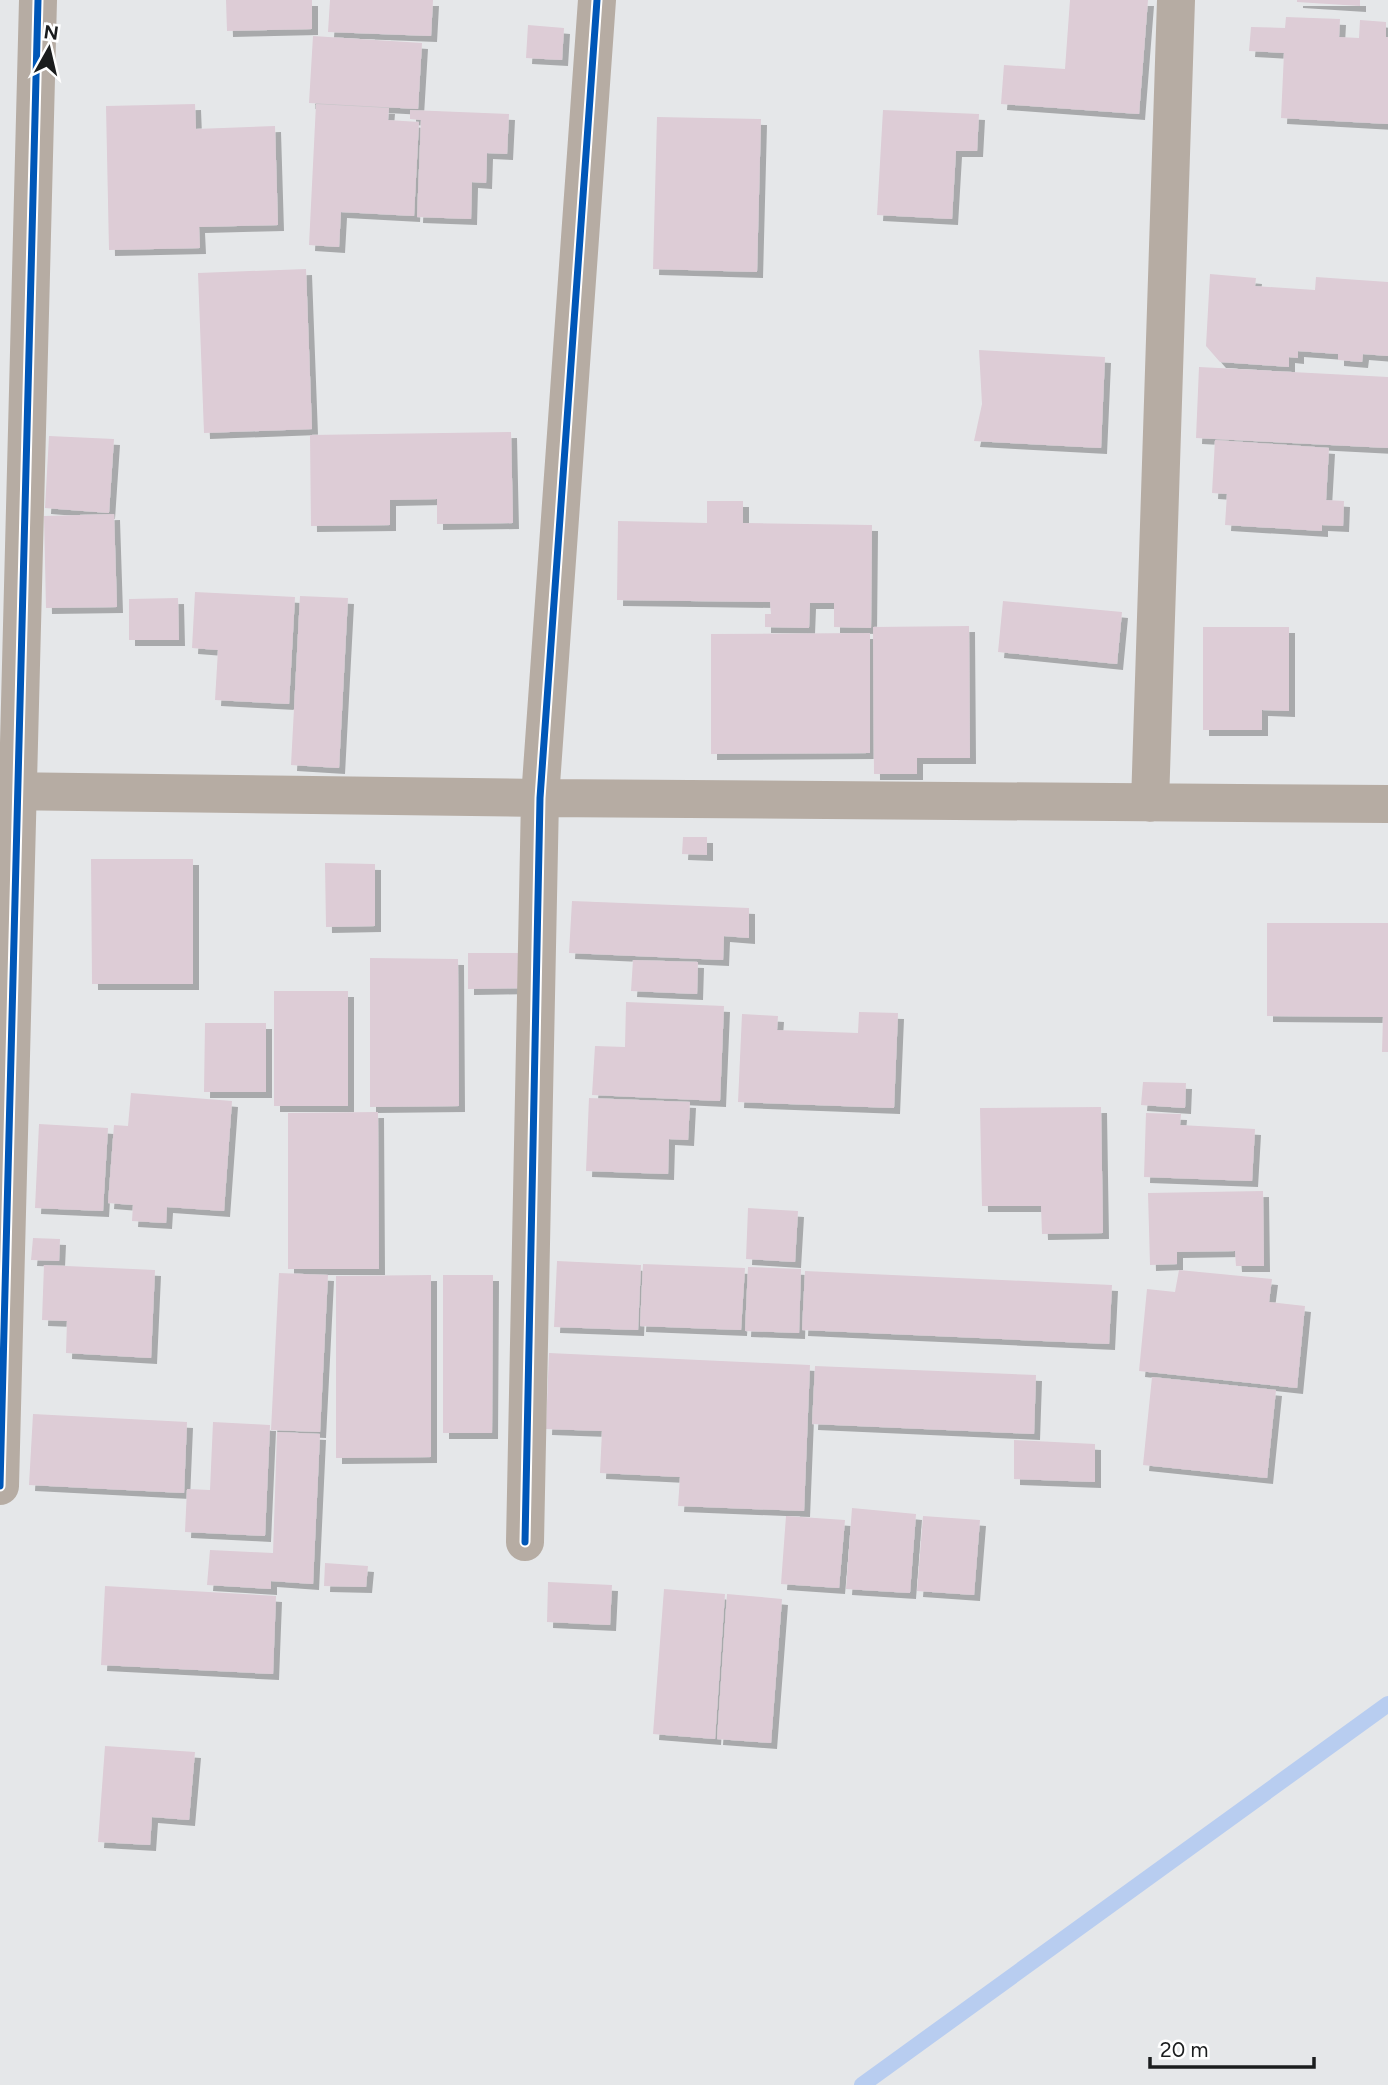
<svg xmlns="http://www.w3.org/2000/svg" width="1388" height="2085" font-family="Figtree,sans-serif">
<defs>
<filter id="shadow"><feDropShadow dx="6" dy="6" stdDeviation="0" flood-color="#0004"/></filter>
</defs>
<rect width="100%" height="100%" fill="#e5e7e9"/>
<g fill="none" stroke-linecap="round" stroke-linejoin="round">
<path stroke="#b8cdf0" stroke-width="16" d="M 862,2085 L 1388,1704"/>
</g>
<path fill="#ddccd6" filter="url(#shadow)" d="M 226,0 L 312,0 L 312,29 L 227,31 Z
M 330,0 L 433,0 L 431,36 L 328,32 Z
M 1070,0 L 1148,0 L 1139,114 L 1001,104 L 1004,65 L 1065,69 Z
M 1297,0 L 1360,0 L 1360,6 L 1297,2 Z
M 1286,17 L 1340,19 L 1339,37 L 1359,38 L 1360,20 L 1386,22 L 1386,37 L 1388,37 L 1388,124 L 1281,118 L 1284,53 L 1249,51 L 1251,27 L 1285,28 Z
M 528,25 L 564,28 L 562,60 L 526,58 Z
M 313,36 L 422,43 L 418,109 L 309,103 Z
M 195,104 L 196,129 L 275,126 L 278,225 L 199,227 L 200,248 L 109,250 L 106,106 Z
M 316,104 L 389,108 L 388,120 L 419,122 L 414,216 L 341,212 L 339,247 L 309,245 Z
M 410,110 L 509,114 L 507,154 L 487,153 L 486,183 L 472,182 L 471,219 L 417,217 L 421,120 L 410,119 Z
M 883,110 L 979,114 L 977,151 L 956,151 L 952,219 L 877,215 Z
M 657,117 L 761,119 L 757,272 L 653,269 Z
M 306,269 L 312,429 L 204,433 L 198,273 Z
M 1210,274 L 1256,278 L 1255,286 L 1315,290 L 1316,277 L 1388,282 L 1388,356 L 1363,354 L 1362,362 L 1338,360 L 1338,354 L 1298,351 L 1298,358 L 1289,357 L 1289,367 L 1220,362 L 1206,346 Z
M 979,350 L 1105,357 L 1101,448 L 974,441 L 982,404 Z
M 1199,367 L 1388,377 L 1388,448 L 1196,438 Z
M 511,432 L 513,523 L 437,524 L 437,499 L 390,500 L 390,525 L 311,526 L 310,435 Z
M 49,436 L 114,439 L 109,513 L 45,508 Z
M 1215,440 L 1329,448 L 1326,500 L 1344,501 L 1343,526 L 1322,525 L 1322,531 L 1225,525 L 1227,494 L 1212,493 Z
M 707,501 L 743,501 L 743,523 L 872,525 L 871,628 L 834,627 L 834,603 L 810,603 L 809,628 L 765,627 L 765,614 L 771,614 L 770,602 L 617,600 L 618,521 L 707,523 Z
M 114,514 L 117,607 L 46,608 L 44,516 Z
M 195,592 L 295,597 L 289,704 L 215,700 L 218,650 L 192,648 Z
M 300,596 L 348,598 L 339,768 L 291,765 Z
M 178,598 L 179,640 L 129,640 L 129,599 Z
M 1003,601 L 1122,612 L 1117,664 L 998,652 Z
M 969,626 L 970,758 L 917,758 L 917,774 L 874,774 L 873,627 Z
M 1203,627 L 1289,627 L 1289,711 L 1262,710 L 1262,730 L 1203,730 Z
M 870,633 L 870,753 L 711,754 L 711,634 Z
M 683,837 L 707,837 L 707,855 L 682,854 Z
M 91,859 L 193,859 L 193,984 L 92,984 Z
M 325,863 L 375,864 L 375,926 L 326,927 Z
M 572,901 L 749,908 L 749,938 L 724,936 L 723,960 L 569,953 Z
M 1267,923 L 1388,923 L 1388,1052 L 1382,1052 L 1383,1017 L 1267,1016 Z
M 468,953 L 525,953 L 525,988 L 468,989 Z
M 370,958 L 458,959 L 459,1106 L 370,1107 Z
M 633,960 L 698,962 L 697,994 L 631,991 Z
M 274,991 L 348,991 L 348,1106 L 274,1106 Z
M 626,1002 L 724,1006 L 720,1101 L 592,1095 L 595,1046 L 625,1047 Z
M 859,1012 L 898,1013 L 894,1108 L 738,1102 L 742,1014 L 778,1016 L 777,1030 L 858,1033 Z
M 205,1023 L 266,1023 L 266,1092 L 204,1092 Z
M 1143,1082 L 1186,1083 L 1185,1108 L 1141,1105 Z
M 131,1093 L 232,1101 L 224,1211 L 167,1207 L 166,1223 L 132,1221 L 133,1205 L 108,1203 L 114,1125 L 128,1126 Z
M 589,1098 L 690,1102 L 688,1140 L 669,1139 L 668,1174 L 586,1171 Z
M 1101,1107 L 1103,1233 L 1042,1234 L 1041,1206 L 982,1206 L 980,1108 Z
M 378,1112 L 379,1269 L 288,1269 L 288,1113 Z
M 1146,1113 L 1181,1114 L 1180,1125 L 1255,1129 L 1252,1181 L 1144,1177 Z
M 39,1124 L 108,1128 L 103,1211 L 35,1208 Z
M 1263,1191 L 1264,1266 L 1236,1266 L 1235,1251 L 1177,1252 L 1177,1264 L 1150,1265 L 1148,1193 Z
M 748,1208 L 798,1211 L 795,1262 L 746,1259 Z
M 33,1238 L 60,1239 L 59,1261 L 31,1260 Z
M 557,1261 L 641,1265 L 638,1330 L 554,1327 Z
M 643,1264 L 745,1268 L 741,1330 L 640,1326 Z
M 44,1265 L 155,1270 L 151,1358 L 66,1353 L 67,1321 L 42,1320 Z
M 748,1267 L 801,1269 L 799,1333 L 745,1331 Z
M 1179,1270 L 1272,1279 L 1269,1302 L 1305,1306 L 1297,1388 L 1139,1371 L 1147,1289 L 1175,1292 Z
M 805,1271 L 1112,1285 L 1109,1344 L 802,1330 Z
M 279,1273 L 328,1275 L 320,1432 L 271,1430 Z
M 431,1275 L 431,1457 L 336,1458 L 336,1276 Z
M 443,1275 L 493,1275 L 492,1433 L 443,1433 Z
M 549,1353 L 810,1365 L 804,1511 L 678,1506 L 680,1477 L 600,1473 L 602,1431 L 546,1429 Z
M 815,1366 L 1036,1375 L 1034,1434 L 812,1424 Z
M 1152,1377 L 1276,1390 L 1267,1478 L 1143,1465 Z
M 33,1414 L 187,1422 L 184,1493 L 29,1485 Z
M 213,1422 L 270,1425 L 265,1536 L 185,1532 L 187,1489 L 210,1490 Z
M 277,1432 L 320,1434 L 313,1584 L 271,1581 L 271,1589 L 207,1585 L 210,1550 L 273,1553 Z
M 1014,1440 L 1095,1444 L 1095,1482 L 1014,1479 Z
M 852,1508 L 916,1514 L 910,1593 L 846,1589 Z
M 786,1516 L 845,1520 L 839,1588 L 781,1584 Z
M 923,1516 L 980,1520 L 974,1595 L 917,1591 Z
M 325,1563 L 368,1566 L 366,1587 L 324,1586 Z
M 548,1582 L 612,1585 L 610,1625 L 547,1622 Z
M 105,1586 L 276,1596 L 273,1674 L 101,1665 Z
M 664,1589 L 725,1594 L 715,1739 L 653,1734 Z
M 727,1594 L 782,1599 L 771,1743 L 717,1739 Z
M 105,1746 L 195,1752 L 189,1820 L 152,1817 L 150,1845 L 98,1842 Z"/>
<g fill="none" stroke-linecap="round" stroke-linejoin="round">
<path stroke="#b6aca3" stroke-width="38" d="M 0,791 L 540,798 L 1388,804
M 1150,803 L 1176,0
M 0,1486 L 38,0
M 525,1542 L 540,798 L 597,0"/>
<defs>
<path id="cycleway" d="M 0,1486 L 38,0
M 525,1542 L 540,798 L 597,0"/>
</defs>
<use href="#cycleway" stroke="#fff" stroke-width="11"/>
<use href="#cycleway" stroke="#0057b8" stroke-width="7"/>
</g>
<g transform="translate(49 49) rotate(8)" stroke="#ffffff" stroke-width="5" paint-order="stroke">
<path d="M0-5L12 26L0 18L-12 26Z" fill="#1b1d1e"/>
<text y="-10" font-size="19" font-weight="bold" text-anchor="middle" fill="#1b1d1e">N</text>
</g>
<path d="M1150 2057v10h164v-10" fill="none" stroke="#1b1d1e" stroke-width="3.5"/>
<text x="1160" y="2057" font-size="21" fill="#1b1d1e" stroke="#ffffff" stroke-width="5" paint-order="stroke">20 m</text>
</svg>
